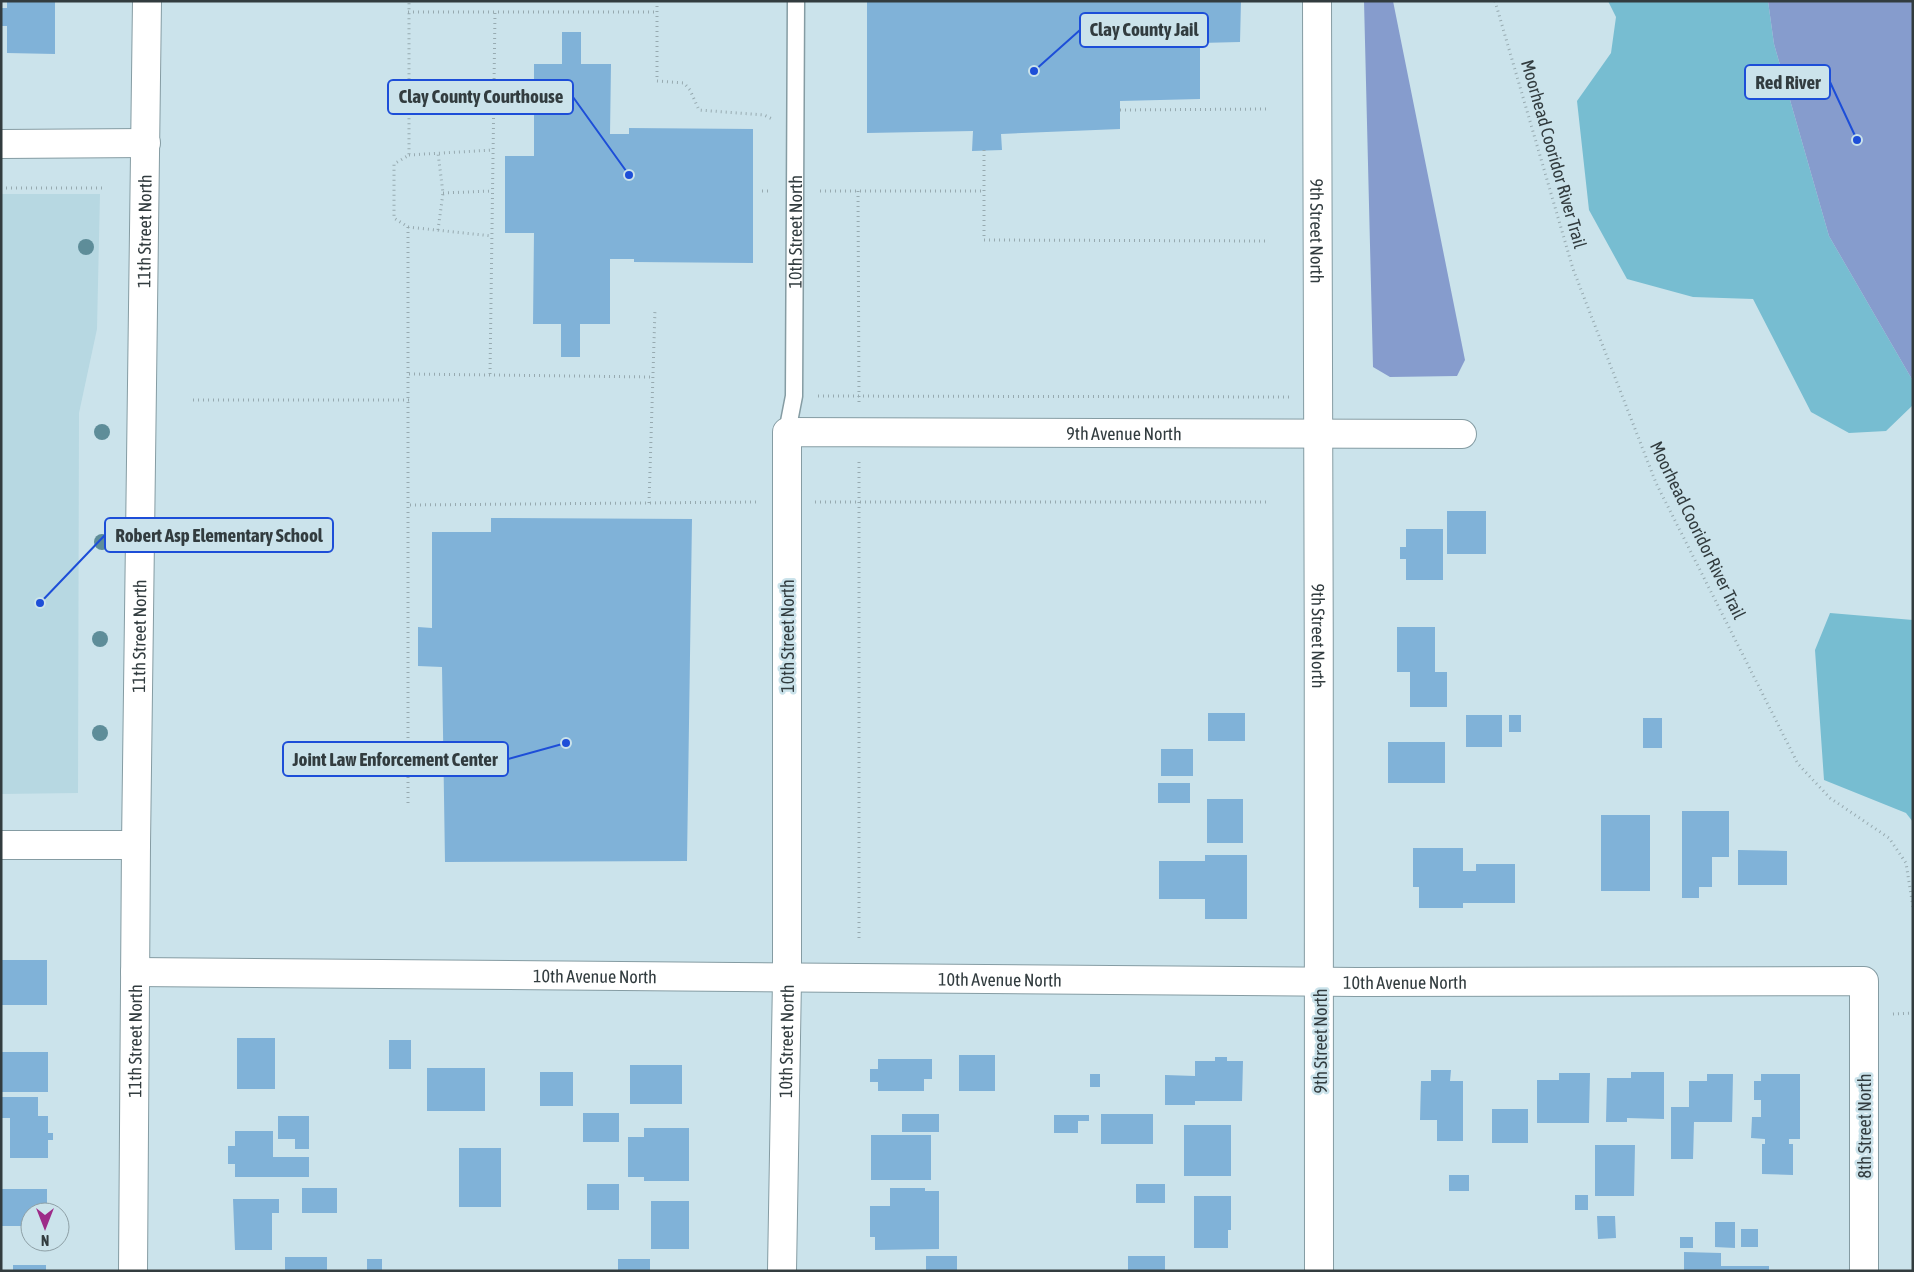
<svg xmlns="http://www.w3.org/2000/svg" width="1914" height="1272" font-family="'Asap Condensed',sans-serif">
<rect width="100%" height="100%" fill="#cbe3eb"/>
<path fill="#b7d8e2" d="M 1,194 L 100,194 L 97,329 L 79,413 L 78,793 L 1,794 Z"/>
<path fill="#77bdd1" d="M 1608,1 L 1768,1 L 1774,44 L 1829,236 L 1913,381 L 1913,405 L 1886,431 L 1849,433 L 1811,412 L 1753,299 L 1693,297 L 1627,279 L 1589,210 L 1577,101 L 1611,53 L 1616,17 Z
M 1830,613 L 1913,620 L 1913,822 L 1906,813 L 1824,780 L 1815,650 Z"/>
<path fill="#869ccd" d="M 1364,1 L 1393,1 L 1465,360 L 1457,376 L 1390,377 L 1373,367 Z
M 1768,1 L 1913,1 L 1913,381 L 1829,236 L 1774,44 Z"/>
<path fill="#80b2d8" d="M 7,1 L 55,1 L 55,54 L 7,53 L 7,26 L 1,26 L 1,8 L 7,8 Z
M 867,1 L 1241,1 L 1240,42 L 1200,43 L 1200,99 L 1120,101 L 1120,129 L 1001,134 L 1002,150 L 972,151 L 973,131 L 867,133 Z
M 562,32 L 581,32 L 581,64 L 611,64 L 610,134 L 629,134 L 629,128 L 753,129 L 753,263 L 634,262 L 634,259 L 610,259 L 610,324 L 580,324 L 580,357 L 561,357 L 561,324 L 533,324 L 534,233 L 505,233 L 505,156 L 534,156 L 534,64 L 562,64 Z
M 1447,511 L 1486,511 L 1486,554 L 1447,554 Z
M 491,518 L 692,519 L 687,861 L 445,862 L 442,667 L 418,666 L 418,627 L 432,628 L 432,532 L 491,532 Z
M 1406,529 L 1443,529 L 1443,580 L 1406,580 L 1406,559 L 1400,559 L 1400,547 L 1406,547 Z
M 1397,627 L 1435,627 L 1435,672 L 1447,672 L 1447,707 L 1410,707 L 1410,672 L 1397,672 Z
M 1208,713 L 1245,713 L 1245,741 L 1208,741 Z
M 1466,715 L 1502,715 L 1502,747 L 1466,747 Z
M 1509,715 L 1521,715 L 1521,732 L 1509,732 Z
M 1643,718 L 1662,718 L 1662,748 L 1643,748 Z
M 1388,742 L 1445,742 L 1445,783 L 1388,783 Z
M 1161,749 L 1193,749 L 1193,776 L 1161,776 Z
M 1158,783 L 1190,783 L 1190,803 L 1158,803 Z
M 1207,799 L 1243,799 L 1243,843 L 1207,843 Z
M 1682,811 L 1729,811 L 1729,857 L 1712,857 L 1712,887 L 1699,887 L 1699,898 L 1682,898 Z
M 1601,815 L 1650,815 L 1650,891 L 1601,891 Z
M 1413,848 L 1463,848 L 1463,871 L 1476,871 L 1476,864 L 1515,864 L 1515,903 L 1463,903 L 1463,908 L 1419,908 L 1419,887 L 1413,887 Z
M 1738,850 L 1787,851 L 1787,885 L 1738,885 Z
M 1205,855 L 1247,855 L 1247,919 L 1205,919 L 1205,899 L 1159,899 L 1159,861 L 1205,861 Z
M 1,960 L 47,960 L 47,1005 L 1,1005 Z
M 237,1038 L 275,1038 L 275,1089 L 237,1089 Z
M 389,1040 L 411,1040 L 411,1069 L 389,1069 Z
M 1,1052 L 48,1052 L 48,1092 L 1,1092 Z
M 959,1055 L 995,1055 L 995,1091 L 959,1091 Z
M 1215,1057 L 1227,1057 L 1227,1061 L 1243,1061 L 1242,1101 L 1195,1101 L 1195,1105 L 1165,1105 L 1165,1075 L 1195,1076 L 1195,1061 L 1215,1061 Z
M 878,1059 L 932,1059 L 932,1079 L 924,1079 L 924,1091 L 878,1091 L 878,1082 L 870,1082 L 870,1069 L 878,1069 Z
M 630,1065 L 682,1065 L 682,1104 L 630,1104 Z
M 427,1068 L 485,1068 L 485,1111 L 427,1111 Z
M 1431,1070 L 1451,1070 L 1450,1081 L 1463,1081 L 1463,1141 L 1437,1141 L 1437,1120 L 1420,1120 L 1421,1081 L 1431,1081 Z
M 540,1072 L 573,1072 L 573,1106 L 540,1106 Z
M 1631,1072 L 1664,1072 L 1664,1119 L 1627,1118 L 1627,1122 L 1606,1122 L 1607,1078 L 1631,1078 Z
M 1559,1073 L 1590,1073 L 1589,1123 L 1537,1123 L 1537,1080 L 1559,1080 Z
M 1090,1074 L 1100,1074 L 1100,1087 L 1090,1087 Z
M 1707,1074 L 1733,1074 L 1732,1122 L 1694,1122 L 1693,1159 L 1671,1159 L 1671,1107 L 1689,1107 L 1689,1081 L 1707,1081 Z
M 1761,1074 L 1800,1074 L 1800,1139 L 1789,1139 L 1789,1144 L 1793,1144 L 1793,1175 L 1762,1174 L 1762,1144 L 1765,1144 L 1765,1139 L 1751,1138 L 1752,1117 L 1761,1117 L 1761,1100 L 1754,1100 L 1754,1081 L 1761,1081 Z
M 1,1097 L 38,1097 L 38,1116 L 48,1116 L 48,1133 L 53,1133 L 53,1140 L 48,1140 L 48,1158 L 10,1158 L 10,1118 L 1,1118 Z
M 1492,1109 L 1528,1109 L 1528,1143 L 1492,1143 Z
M 583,1113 L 619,1113 L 619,1142 L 583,1142 Z
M 902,1114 L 939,1114 L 939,1132 L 902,1132 Z
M 1101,1114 L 1153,1114 L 1153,1144 L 1101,1144 Z
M 1054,1115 L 1089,1115 L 1089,1121 L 1078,1121 L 1078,1133 L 1054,1133 Z
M 278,1116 L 309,1116 L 309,1149 L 295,1149 L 295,1139 L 278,1139 Z
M 1184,1125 L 1231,1125 L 1231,1176 L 1184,1176 Z
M 644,1128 L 689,1128 L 689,1181 L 644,1181 L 644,1177 L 628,1177 L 628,1137 L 644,1137 Z
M 235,1131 L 273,1131 L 273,1157 L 309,1157 L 309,1177 L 235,1177 L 235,1164 L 228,1164 L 228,1146 L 235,1146 Z
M 871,1135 L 931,1135 L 931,1180 L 871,1180 Z
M 1595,1145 L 1635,1145 L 1634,1196 L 1595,1196 Z
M 459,1148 L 501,1148 L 501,1207 L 459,1207 Z
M 1449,1175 L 1469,1175 L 1469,1191 L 1449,1191 Z
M 587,1184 L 619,1184 L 619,1210 L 587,1210 Z
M 1136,1184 L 1165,1184 L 1165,1203 L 1136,1203 Z
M 302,1188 L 337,1188 L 337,1213 L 302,1213 Z
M 890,1188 L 925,1188 L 925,1191 L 939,1191 L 939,1249 L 875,1250 L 875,1237 L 870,1237 L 870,1206 L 890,1206 Z
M 1,1189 L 47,1189 L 47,1212 L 30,1212 L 30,1226 L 1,1226 Z
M 1575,1195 L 1588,1195 L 1588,1210 L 1575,1210 Z
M 1194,1196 L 1231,1196 L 1231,1230 L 1228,1230 L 1228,1248 L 1194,1248 Z
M 233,1199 L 279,1199 L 279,1213 L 272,1213 L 272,1250 L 235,1250 Z
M 651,1201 L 689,1201 L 689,1249 L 651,1249 Z
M 1597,1216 L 1615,1216 L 1616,1238 L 1598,1239 Z
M 1715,1222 L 1735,1222 L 1735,1248 L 1715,1247 Z
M 1741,1229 L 1758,1229 L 1758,1247 L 1741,1247 Z
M 1680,1237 L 1693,1237 L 1693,1248 L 1680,1248 Z
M 1684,1252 L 1721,1253 L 1721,1266 L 1769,1266 L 1769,1271 L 1684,1271 Z
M 926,1256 L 957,1256 L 957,1271 L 926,1271 Z
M 1128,1256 L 1165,1256 L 1165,1271 L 1128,1271 Z
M 285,1257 L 327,1257 L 327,1271 L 285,1271 Z
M 367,1259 L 382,1259 L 382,1271 L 367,1271 Z
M 618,1259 L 650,1259 L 650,1271 L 618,1271 Z
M 13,1265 L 46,1265 L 46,1271 L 13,1271 Z"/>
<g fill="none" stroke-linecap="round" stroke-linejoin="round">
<defs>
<g id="lane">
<path id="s1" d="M 787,432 L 794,396 L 796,1"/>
</g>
<g id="street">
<path id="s2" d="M 1317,1 C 1317,424 1321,848 1319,1271"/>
<path d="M 1,144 L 146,143"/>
<path d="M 1,845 L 136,845"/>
<path id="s3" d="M 135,972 L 1357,982 L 1864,981 L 1864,1271"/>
<path id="s4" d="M 782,1271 L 787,979 L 787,432 L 1462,434"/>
</g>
<g id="secondary">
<path id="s5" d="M 133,1271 L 136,845 L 147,1"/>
</g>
</defs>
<use href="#lane" stroke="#859ca3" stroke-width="19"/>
<use href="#street" stroke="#859ca3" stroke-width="30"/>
<use href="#secondary" stroke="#859ca3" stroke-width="30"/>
<path stroke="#97aab0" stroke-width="3" stroke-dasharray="1 4" stroke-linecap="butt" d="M 657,1 L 657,81 L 684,83 L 690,90 L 699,110 L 764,115 L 772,119
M 1495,1 L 1573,269 L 1656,483 L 1798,764 L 1830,798 L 1889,838 L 1906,863 L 1913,907
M 408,12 L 657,12
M 1120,110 L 1269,109
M 984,150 L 984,240 L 1268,241
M 409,155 L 493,150
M 1,188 L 104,188
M 762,191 L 771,191
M 820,191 L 984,191
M 858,191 L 859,403
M 443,193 L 492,191
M 408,227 L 492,236
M 438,230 L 443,193 L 438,153
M 409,374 L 653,377
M 490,374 L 495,12
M 818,396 L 1289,397
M 193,400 L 409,400
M 859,462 L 859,938
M 815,502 L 1267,502
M 649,503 L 655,309
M 410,505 L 757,502
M 408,803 L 408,227 L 394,218 L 394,164 L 409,155 L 409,1
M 1893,1014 L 1913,1013"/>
<use href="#lane" stroke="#fff" stroke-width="16"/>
<use href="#street" stroke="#fff" stroke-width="28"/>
<use href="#secondary" stroke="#fff" stroke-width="28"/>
</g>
<g fill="#5e8d99">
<circle cx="86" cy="247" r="8"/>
<circle cx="102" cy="432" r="8"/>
<circle cx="102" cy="542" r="8"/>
<circle cx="100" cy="639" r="8"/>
<circle cx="100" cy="733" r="8"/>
</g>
<g text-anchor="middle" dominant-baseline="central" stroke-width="5" stroke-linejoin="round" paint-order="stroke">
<g font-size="18" fill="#323c3f" stroke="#cbe3eb">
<text transform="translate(1554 154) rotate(74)">Moorhead Cooridor River Trail</text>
<text stroke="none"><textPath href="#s5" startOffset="1040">11th Street North</textPath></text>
<text stroke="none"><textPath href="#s1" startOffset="201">10th Street North</textPath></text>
<text stroke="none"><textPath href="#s2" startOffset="230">9th Street North</textPath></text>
<text stroke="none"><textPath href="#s4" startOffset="1176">9th Avenue North</textPath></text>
<text transform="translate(1698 530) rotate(64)">Moorhead Cooridor River Trail</text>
<text stroke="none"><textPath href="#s5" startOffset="635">11th Street North</textPath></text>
<text transform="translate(787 636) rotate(-90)">10th Street North</text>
<text stroke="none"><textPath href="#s2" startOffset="635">9th Street North</textPath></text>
<text stroke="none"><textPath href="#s3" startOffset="460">10th Avenue North</textPath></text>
<text stroke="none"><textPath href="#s3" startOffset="865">10th Avenue North</textPath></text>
<text stroke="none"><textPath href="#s3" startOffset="1270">10th Avenue North</textPath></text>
<text stroke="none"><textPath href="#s5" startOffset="230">11th Street North</textPath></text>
<text stroke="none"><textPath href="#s4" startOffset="230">10th Street North</textPath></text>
<text transform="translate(1320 1041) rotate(-90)">9th Street North</text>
<text transform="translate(1864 1126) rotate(-90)">8th Street North</text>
</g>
</g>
<path fill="none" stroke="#1d4ed8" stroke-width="2" d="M1034 71L1080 30M1857 140L1830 82M629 175L573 97M40 603L105 535M566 743L508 759"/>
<g fill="#1d4ed8" stroke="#cbe3eb" stroke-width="2">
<circle cx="1034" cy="71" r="5"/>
<circle cx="1857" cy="140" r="5"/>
<circle cx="629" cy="175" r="5"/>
<circle cx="40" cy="603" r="5"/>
<circle cx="566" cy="743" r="5"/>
</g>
<g fill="#cbe3eb" stroke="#1d4ed8" stroke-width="2">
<rect x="1080" y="13" width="128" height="34" rx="5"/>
<rect x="1745" y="65" width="85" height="34" rx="5"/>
<rect x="388" y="80" width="185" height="34" rx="5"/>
<rect x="105" y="518" width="228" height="34" rx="5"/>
<rect x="283" y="742" width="225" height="34" rx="5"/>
</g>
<g font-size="19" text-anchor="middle" font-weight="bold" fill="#323c3f">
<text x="1144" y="36">Clay County Jail</text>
<text x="1788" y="89">Red River</text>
<text x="481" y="103">Clay County Courthouse</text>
<text x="219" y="542">Robert Asp Elementary School</text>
<text x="395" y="766">Joint Law Enforcement Center</text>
</g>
<rect width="1914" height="1272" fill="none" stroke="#323c3f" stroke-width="5"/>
<g transform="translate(45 1227) rotate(180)"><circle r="24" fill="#cbe3eb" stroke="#8ea0a6"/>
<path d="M0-4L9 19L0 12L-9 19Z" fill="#9d2b88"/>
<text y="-8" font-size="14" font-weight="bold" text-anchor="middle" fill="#323c3f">N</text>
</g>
</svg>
